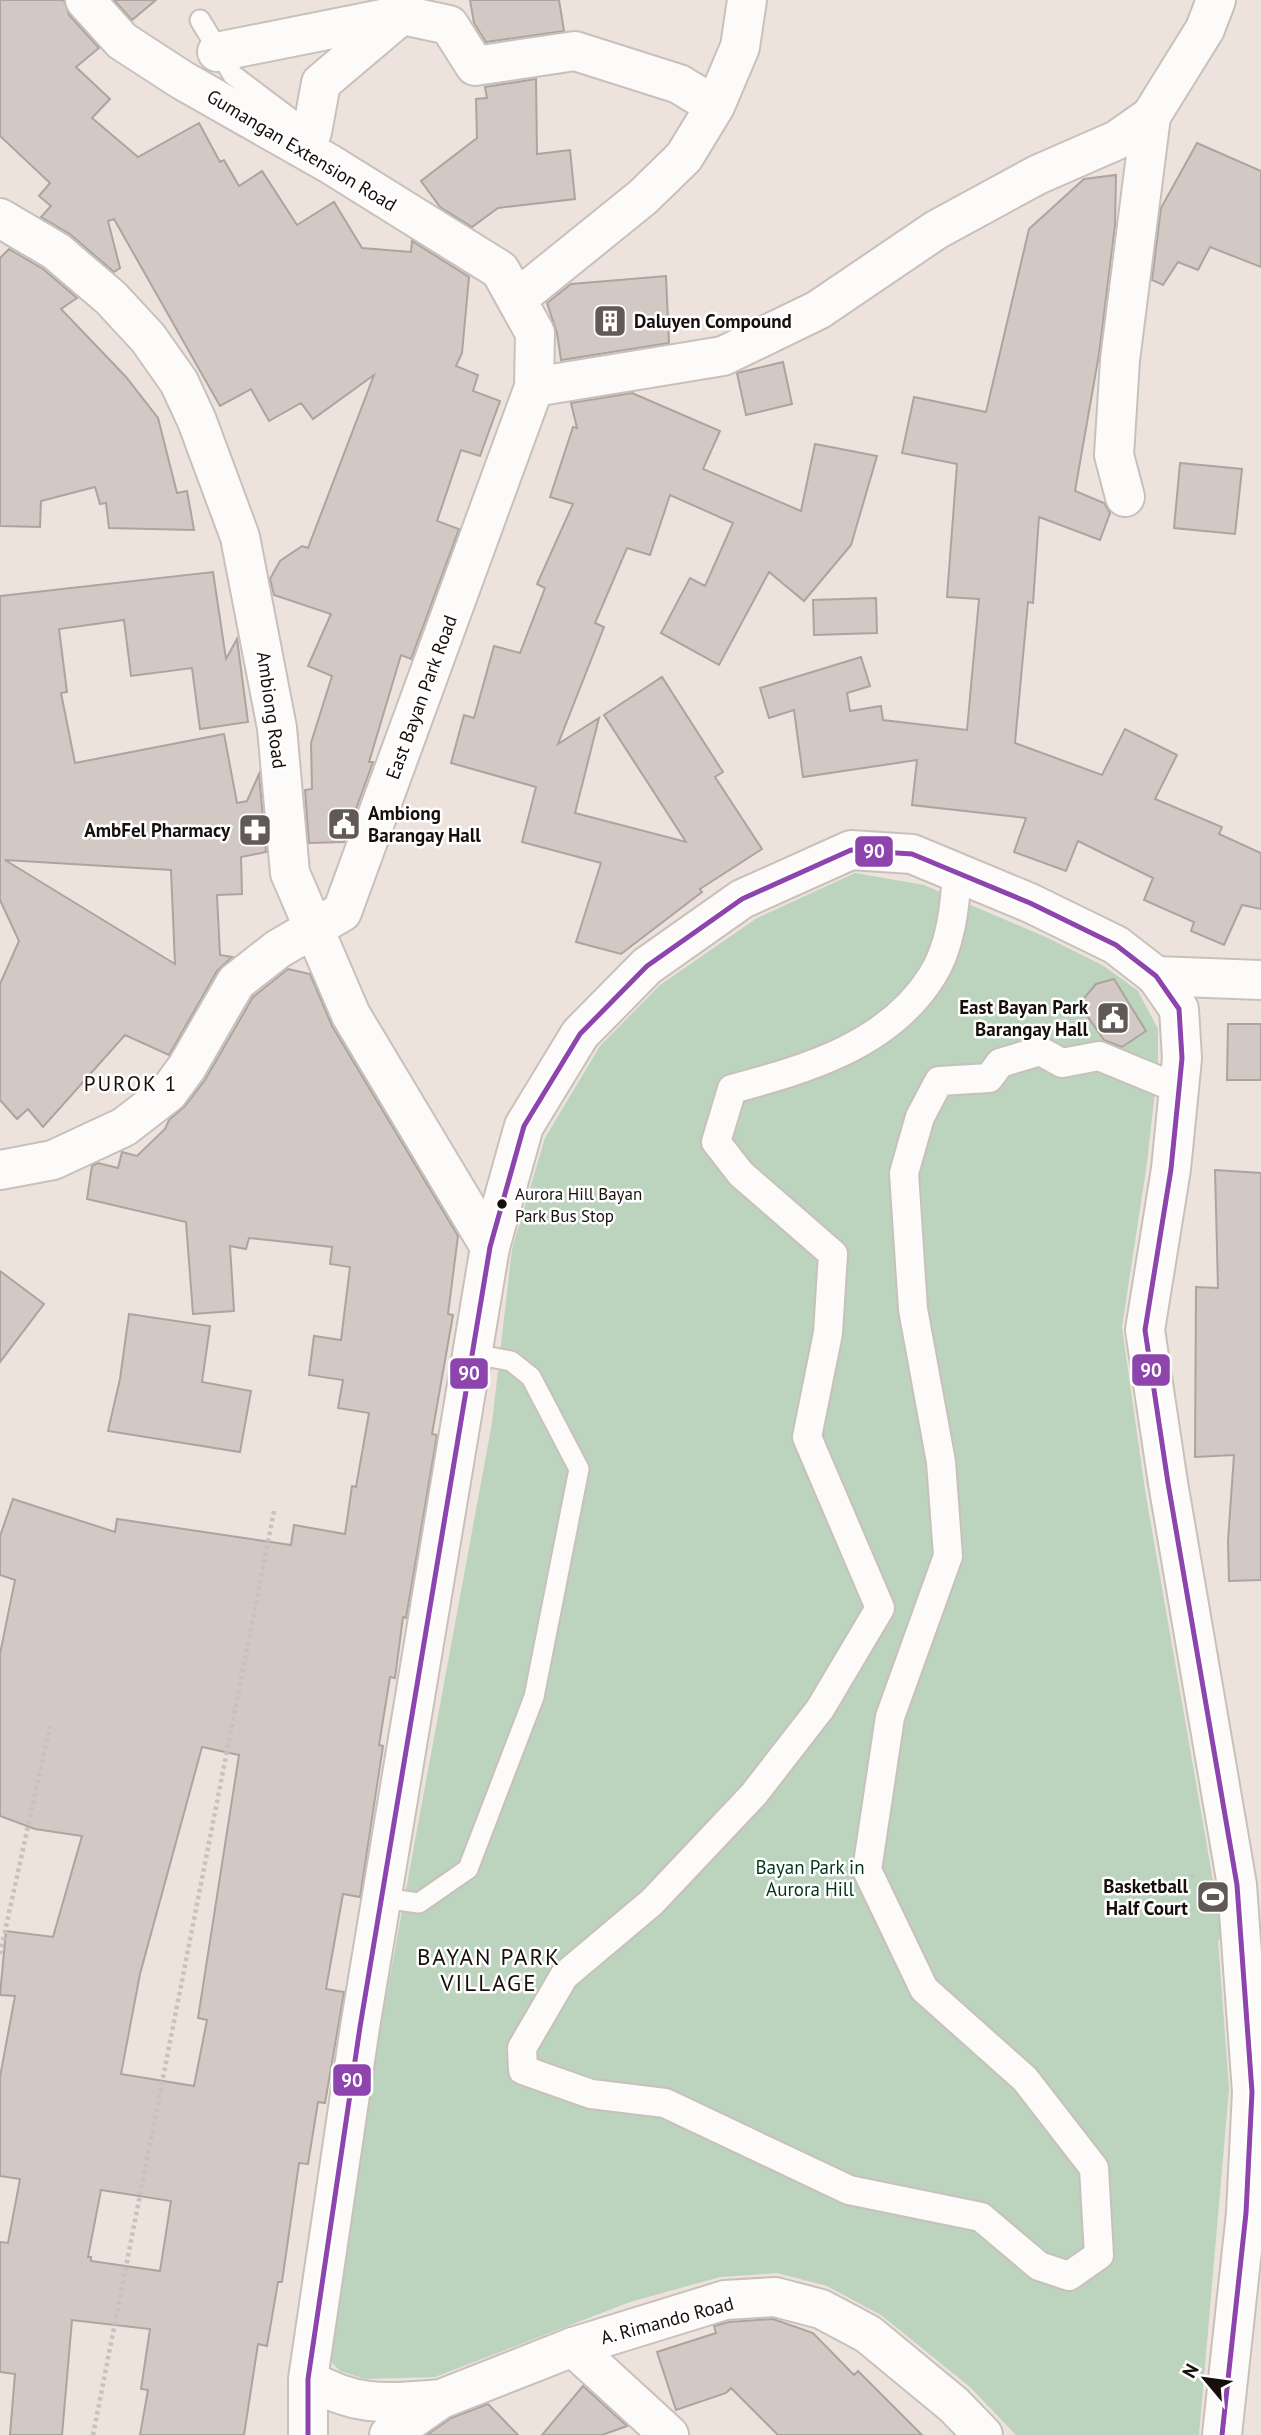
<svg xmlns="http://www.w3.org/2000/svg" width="1261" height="2435" font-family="'PT Sans',sans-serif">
<rect width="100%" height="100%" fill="#ede2dc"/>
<path fill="#bcd3bd" d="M 855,873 L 924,885 L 1048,938 L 1104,966 L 1138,991 L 1158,1029 L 1158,1064 L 1147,1163 L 1122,1327 L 1145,1490 L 1213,1881 L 1222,1879 L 1227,1938 L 1218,1940 L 1229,2089 L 1199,2435 L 1016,2435 L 970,2387 L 881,2315 L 827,2286 L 777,2273 L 720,2277 L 630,2302 L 435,2377 L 365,2379 L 340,2371 L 321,2351 L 492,1423 L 512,1249 L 545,1138 L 600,1046 L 660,985 L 757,918 Z"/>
<path fill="#d2c9c4" stroke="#ada4a0" stroke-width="2" fill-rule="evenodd" d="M 0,0 L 64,0 L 69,15 L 99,48 L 76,67 L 110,99 L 92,118 L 138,157 L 199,123 L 220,162 L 224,160 L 239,186 L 262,171 L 297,225 L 334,202 L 362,248 L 411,252 L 412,241 L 469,277 L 462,353 L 456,366 L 478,375 L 473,391 L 500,401 L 480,456 L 461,450 L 437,521 L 459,529 L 411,659 L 401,655 L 369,762 L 373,762 L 344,842 L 309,843 L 305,790 L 312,789 L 311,743 L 332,676 L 308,666 L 331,614 L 274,595 L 270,579 L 280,561 L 302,546 L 308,548 L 374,375 L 313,419 L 301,403 L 269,421 L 251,389 L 220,406 L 114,219 L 108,221 L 120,268 L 114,272 L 70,234 L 41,217 L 51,206 L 39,196 L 50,183 L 0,136 Z
M 114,0 L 156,0 L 132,20 Z
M 470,0 L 559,0 L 564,31 L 486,42 L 474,23 Z
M 536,79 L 537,154 L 570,150 L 575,199 L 498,208 L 472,227 L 440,207 L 421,181 L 477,138 L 476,99 L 487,98 L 485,87 Z
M 1197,143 L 1261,171 L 1261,267 L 1210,247 L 1198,270 L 1178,262 L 1163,285 L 1152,280 L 1161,208 Z
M 1116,175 L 1115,225 L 1099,354 L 1075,491 L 1104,503 L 1110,513 L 1100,540 L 1039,517 L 1033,603 L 1028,602 L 1015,743 L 1102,775 L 1125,729 L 1177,755 L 1155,799 L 1222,827 L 1219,834 L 1261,853 L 1261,909 L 1242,905 L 1224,945 L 1191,931 L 1194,922 L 1144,900 L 1153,878 L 1078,841 L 1066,871 L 1014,852 L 1026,818 L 912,805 L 917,760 L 803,777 L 794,710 L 769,718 L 760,688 L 861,657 L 870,686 L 847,693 L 850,711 L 881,706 L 883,720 L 967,730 L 979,599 L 947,597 L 957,464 L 902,453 L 914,397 L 986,412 L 1029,229 L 1084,179 Z
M 9,249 L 43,269 L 77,298 L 61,309 L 126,377 L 158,418 L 177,493 L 187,491 L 194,530 L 109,528 L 106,503 L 100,504 L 95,487 L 41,501 L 40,527 L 0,526 L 0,258 Z
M 666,276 L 669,343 L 561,360 L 557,333 L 547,303 L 571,284 Z
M 783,362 L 792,404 L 746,415 L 737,373 Z
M 632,393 L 720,431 L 703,469 L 801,511 L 815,444 L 877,456 L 851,545 L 804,601 L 769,572 L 719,665 L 661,633 L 690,578 L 705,586 L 733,523 L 670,495 L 650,555 L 627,548 L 595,623 L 604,627 L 558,744 L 599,718 L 575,813 L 686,842 L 604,715 L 662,677 L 723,772 L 715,777 L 762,849 L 700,889 L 702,892 L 621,954 L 576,942 L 601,863 L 522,842 L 536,787 L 451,763 L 464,715 L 474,718 L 494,646 L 520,653 L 545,588 L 537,584 L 573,504 L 550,497 L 573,427 L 577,428 L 571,403 Z
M 1180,463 L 1242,469 L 1235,534 L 1174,528 Z
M 213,572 L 226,659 L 237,639 L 248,722 L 200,729 L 192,668 L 131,676 L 124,620 L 59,629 L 67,692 L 61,693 L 75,763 L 224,734 L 237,803 L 247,801 L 259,774 L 266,852 L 241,857 L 242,894 L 217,895 L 220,955 L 232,957 L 217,971 L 169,1055 L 125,1035 L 43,1127 L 28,1109 L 17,1119 L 0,1100 L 0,984 L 19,941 L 0,900 L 0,596 ZM 5,860 L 171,870 L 175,964 Z
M 876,598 L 877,633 L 814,635 L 813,600 Z
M 288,969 L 310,974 L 332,1026 L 458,1236 L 448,1314 L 453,1315 L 432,1434 L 437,1435 L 406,1618 L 403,1617 L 395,1678 L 390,1677 L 379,1745 L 383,1746 L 360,1897 L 343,1894 L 326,1989 L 344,1992 L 325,2103 L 318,2102 L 308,2164 L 299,2163 L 282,2282 L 278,2282 L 267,2346 L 258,2344 L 244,2435 L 140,2435 L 148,2390 L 141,2389 L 150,2329 L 72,2320 L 62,2435 L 10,2435 L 15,2374 L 0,2372 L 0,2242 L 8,2243 L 20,2179 L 0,2176 L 0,2077 L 15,1996 L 0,1995 L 6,1931 L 53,1937 L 82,1836 L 35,1829 L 0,1816 L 0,1654 L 15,1580 L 0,1575 L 0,1536 L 13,1499 L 115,1532 L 117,1519 L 291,1545 L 294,1525 L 345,1534 L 352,1486 L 356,1487 L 369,1413 L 338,1408 L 343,1380 L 309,1375 L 314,1336 L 341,1340 L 350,1267 L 330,1264 L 332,1247 L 249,1238 L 246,1249 L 230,1246 L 234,1311 L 193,1314 L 186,1222 L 87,1199 L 92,1166 L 98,1163 L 118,1168 L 122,1152 L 137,1156 L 165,1129 L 169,1120 L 185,1106 L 205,1080 L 253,997 ZM 202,1747 L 239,1755 L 198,2018 L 207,2020 L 194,2086 L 121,2074 L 140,1974 ZM 101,2190 L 171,2201 L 160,2271 L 91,2261 L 91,2257 L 88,2257 Z
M 1114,979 L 1146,1031 L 1122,1047 L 1104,1040 L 1079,1004 L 1096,984 Z
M 1228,1024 L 1261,1024 L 1261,1080 L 1227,1080 Z
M 1215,1170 L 1261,1173 L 1261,1580 L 1229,1581 L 1228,1541 L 1234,1455 L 1195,1457 L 1196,1287 L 1218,1288 Z
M 0,1271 L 44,1304 L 0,1362 Z
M 129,1314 L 210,1326 L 202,1382 L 251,1391 L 240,1452 L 108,1431 L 120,1379 Z
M 773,2319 L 813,2333 L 854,2375 L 858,2371 L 922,2435 L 778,2435 L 731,2388 L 726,2393 L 676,2410 L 657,2352 L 716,2333 L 714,2326 L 729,2322 Z
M 583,2386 L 627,2426 L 602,2435 L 542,2435 Z
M 488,2404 L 518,2435 L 427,2435 L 451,2418 Z"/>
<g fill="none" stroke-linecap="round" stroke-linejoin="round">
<defs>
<path id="service" d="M 200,20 L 233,75 L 314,136
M 383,1898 L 419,1903 L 468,1869 L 534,1697 L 579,1469 L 531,1377 L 511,1361 L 474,1354"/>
<path id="pedestrian" d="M 957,873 C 955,906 951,946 932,976 C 888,1046 806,1069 732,1089 L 716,1142 L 741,1174 L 833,1254 L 828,1333 L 807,1437 L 880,1608 L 820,1709 L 754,1794 L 652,1902 L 564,1976 L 522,2048 L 523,2070 L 591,2094 L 665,2103 L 849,2190 L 981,2217 L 1039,2266 L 1069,2276 L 1099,2255 L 1094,2168 L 1025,2079 L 924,1989 L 867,1870 L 890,1717 L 948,1556 L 941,1462 L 913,1309 L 904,1173 L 920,1117 L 939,1081 L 989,1078 L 1000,1063 L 1040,1051 L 1062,1063 L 1099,1056 L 1179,1089"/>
<path id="minor" d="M 217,52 L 402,15 L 449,25 L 475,66 L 575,51 L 679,84 L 715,106
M 312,132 L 321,83 L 399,17
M 518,298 L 643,197 L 684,157 L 715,106 L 740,47 L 747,0
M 534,387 L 723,356 L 818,310 L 936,230 L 1037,175 L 1117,140 L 1151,116 L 1205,29 L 1216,0
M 1125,497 L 1114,455 L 1120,360 L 1151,116
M 1156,976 L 1261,980
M 0,1170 L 53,1160 L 124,1127 L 168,1093 L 187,1067 L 236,982 L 278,949 L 342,912 L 534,387 L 535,333 L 500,270 L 330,164 L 182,80 L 122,41 L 85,0
M 573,2347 L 669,2435"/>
<path id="tertiary" d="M 490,1247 L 524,1126 L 580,1034 L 647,966 L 742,899 L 851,850 L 912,854 L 1030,903 L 1116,945 L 1156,976 L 1179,1009 L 1182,1058 L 1179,1089 L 1171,1169 L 1145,1330 L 1168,1483 L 1237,1885 L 1252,2092 L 1246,2213 L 1222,2435"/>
<path id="secondary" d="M 0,218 L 56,251 L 111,298 L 148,338 L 179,382 L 197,421 L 240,537 L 277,728 L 290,873 L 351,1015 L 490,1247 L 360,2027 L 308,2379 L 308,2435
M 308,2379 C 357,2408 387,2403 441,2399
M 389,2435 L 441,2399 L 573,2347 L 725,2300 L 775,2297 L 821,2309 L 868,2334 L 954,2405 L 983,2435"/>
</defs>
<use href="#service" stroke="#c9c0bc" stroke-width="23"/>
<use href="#pedestrian" stroke="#c9c0bc" stroke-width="32"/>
<use href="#minor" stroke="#c9c0bc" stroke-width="42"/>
<use href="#tertiary" stroke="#c9c0bc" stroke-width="42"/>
<use href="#secondary" stroke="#c9c0bc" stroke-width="42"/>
<path stroke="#c6c2bf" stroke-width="4.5" stroke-dasharray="3.5 3.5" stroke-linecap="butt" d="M 1184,1878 L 1196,1876
M 0,1954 L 50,1726
M 93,2435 L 274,1511"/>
<use href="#service" stroke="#fcfbfa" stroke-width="19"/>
<use href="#pedestrian" stroke="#fcfbfa" stroke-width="28"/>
<use href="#minor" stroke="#fcfbfa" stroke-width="38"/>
<use href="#tertiary" stroke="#fcfbfa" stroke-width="38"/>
<use href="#secondary" stroke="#fcfbfa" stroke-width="38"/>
<defs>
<path id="bus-1" d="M 308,2435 L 308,2379 L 360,2027 L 490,1247 L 524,1126 L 580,1034 L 647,966 L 742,899 L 851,850 L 912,854 L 1030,903 L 1116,945 L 1156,976 L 1179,1009 L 1182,1058 L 1179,1089 L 1171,1169 L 1145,1330 L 1168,1483 L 1237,1885 L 1252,2092 L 1246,2213 L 1222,2435"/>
</defs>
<use href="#bus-1" stroke="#fff" stroke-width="10"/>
<use href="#bus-1" stroke="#8e44ad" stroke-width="5"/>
</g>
<defs>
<symbol id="building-square" viewBox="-11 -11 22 22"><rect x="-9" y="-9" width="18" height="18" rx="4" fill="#615955" stroke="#fff"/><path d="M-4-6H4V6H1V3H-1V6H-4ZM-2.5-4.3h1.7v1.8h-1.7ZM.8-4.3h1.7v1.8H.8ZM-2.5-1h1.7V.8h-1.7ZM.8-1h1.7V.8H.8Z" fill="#fff"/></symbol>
<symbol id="civic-square" viewBox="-11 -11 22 22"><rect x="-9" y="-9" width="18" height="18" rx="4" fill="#615955" stroke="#fff"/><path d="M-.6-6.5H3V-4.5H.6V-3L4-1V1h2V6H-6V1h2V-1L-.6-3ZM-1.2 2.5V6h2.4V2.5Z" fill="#fff"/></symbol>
<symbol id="pharmacy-square" viewBox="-11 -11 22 22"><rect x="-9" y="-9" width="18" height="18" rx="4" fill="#615955" stroke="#fff"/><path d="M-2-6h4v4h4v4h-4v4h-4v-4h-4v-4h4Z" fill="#fff"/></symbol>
<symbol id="stadium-square" viewBox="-11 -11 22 22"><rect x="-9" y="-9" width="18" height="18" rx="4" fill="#615955" stroke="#fff"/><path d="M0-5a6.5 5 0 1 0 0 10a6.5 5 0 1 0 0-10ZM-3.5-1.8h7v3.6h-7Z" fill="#fff"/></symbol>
</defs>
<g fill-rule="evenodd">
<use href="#building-square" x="591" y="302" width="38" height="38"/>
<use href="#civic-square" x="325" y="805" width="38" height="38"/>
<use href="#pharmacy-square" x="236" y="811" width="38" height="38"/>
<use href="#civic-square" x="1094" y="999" width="38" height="38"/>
<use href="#stadium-square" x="1194" y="1878" width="38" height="38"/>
</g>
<circle fill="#160f0c" stroke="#fff" stroke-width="2.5" cx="502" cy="1204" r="6"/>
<g text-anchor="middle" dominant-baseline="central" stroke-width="5" stroke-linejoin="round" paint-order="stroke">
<g font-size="17" fill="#160f0c" stroke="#fff" text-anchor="start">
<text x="515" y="1194">Aurora Hill Bayan<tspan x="515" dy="22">Park Bus Stop</tspan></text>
</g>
<g font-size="19" fill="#160f0c" stroke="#fff">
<text transform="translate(302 150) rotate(31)">Gumangan Extension Road</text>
<text transform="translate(421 697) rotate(-70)">East Bayan Park Road</text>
<text transform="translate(272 710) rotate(82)">Ambiong Road</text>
<text transform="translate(667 2320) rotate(-15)">A. Rimando Road</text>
</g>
<g font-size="19" font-weight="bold" fill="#160f0c" stroke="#fff" text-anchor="end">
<text x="634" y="321" text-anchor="start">Daluyen Compound</text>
<text x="368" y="813" text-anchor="start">Ambiong<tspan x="368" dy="22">Barangay Hall</tspan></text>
<text x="230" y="830">AmbFel Pharmacy</text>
<text x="1088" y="1007">East Bayan Park<tspan x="1088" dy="22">Barangay Hall</tspan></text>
<text x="1188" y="1886">Basketball<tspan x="1188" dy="22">Half Court</tspan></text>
</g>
<g font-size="19" fill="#00371b" stroke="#fff">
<text x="810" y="1867">Bayan Park in<tspan x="810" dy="22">Aurora Hill</tspan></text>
</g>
<g font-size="21" letter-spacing="2" fill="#160f0c" stroke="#fff">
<text x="131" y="1083">PUROK 1</text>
</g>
<g font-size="23" letter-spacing="2" fill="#160f0c" stroke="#fff">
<text x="489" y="1956">BAYAN PARK<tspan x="489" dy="26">VILLAGE</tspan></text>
</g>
</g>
<g stroke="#fff" stroke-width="2.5">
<rect x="854" y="835" width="40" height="33" rx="7" fill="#8e44ad"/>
<rect x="1131" y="1353" width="40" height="34" rx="7" fill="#8e44ad"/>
<rect x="449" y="1357" width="40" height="33" rx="7" fill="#8e44ad"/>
<rect x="332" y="2063" width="40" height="34" rx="7" fill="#8e44ad"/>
</g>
<g font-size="19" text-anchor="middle" font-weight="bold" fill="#fff">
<text x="874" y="858">90</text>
<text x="1151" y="1377">90</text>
<text x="469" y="1380">90</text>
<text x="352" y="2087">90</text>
</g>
<g transform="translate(1205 2379) rotate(299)" stroke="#ffffff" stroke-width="5" paint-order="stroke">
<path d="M0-5L12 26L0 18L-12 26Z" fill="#160f0c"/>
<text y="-10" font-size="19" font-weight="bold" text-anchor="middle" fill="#160f0c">N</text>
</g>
</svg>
